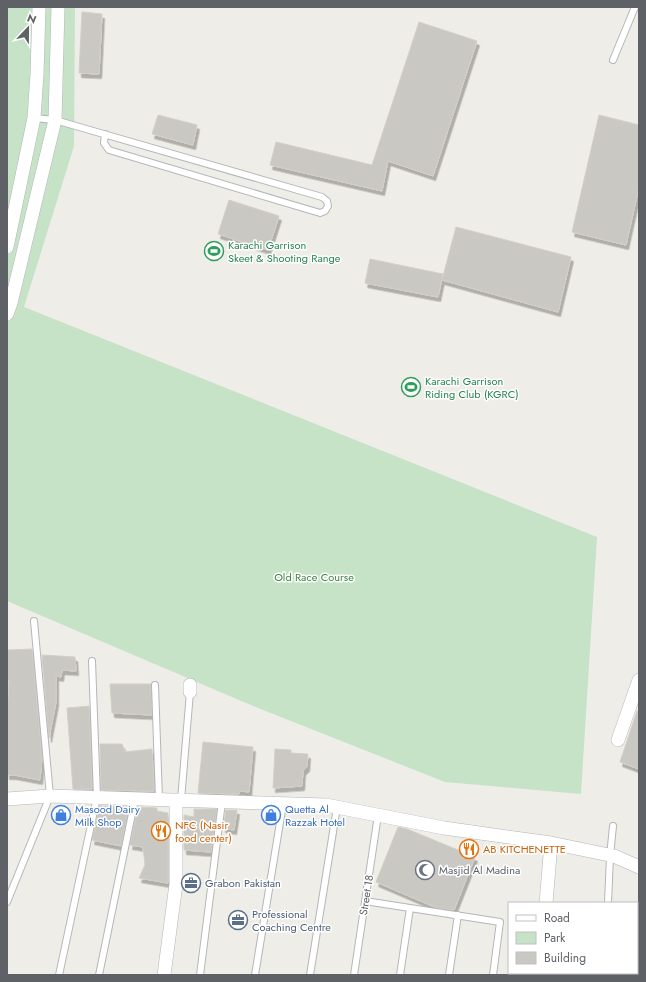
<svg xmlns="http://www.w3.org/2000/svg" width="646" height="982" font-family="Jost,sans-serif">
<defs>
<filter id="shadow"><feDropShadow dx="2.5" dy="4.5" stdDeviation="0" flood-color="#0004"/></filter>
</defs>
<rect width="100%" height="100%" fill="#efede7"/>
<path fill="#c6e3c8" d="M 7,7 L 75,7 L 74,146 L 24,307 L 597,537 L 581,794 L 445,782 L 258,708 L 7,601 Z"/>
<path fill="#cac8c3" stroke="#d3cfc6" filter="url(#shadow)" d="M 82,12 L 102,14 L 99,74 L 79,73 Z
M 419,22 L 477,41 L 433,176 L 388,161 L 382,191 L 270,165 L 276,142 L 372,165 Z
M 158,115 L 197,125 L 193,145 L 152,134 Z
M 599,115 L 639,125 L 639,187 L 626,245 L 572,232 Z
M 229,200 L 279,216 L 268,250 L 218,234 Z
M 456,227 L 571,257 L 558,312 L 442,280 Z
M 370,259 L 443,274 L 438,297 L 365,283 Z
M 32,649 L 42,758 L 40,780 L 14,775 L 7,775 L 7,720 L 9,680 L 7,680 L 7,650 Z
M 42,655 L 75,657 L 76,671 L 62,670 L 61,677 L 56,676 L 56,702 L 49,738 Z
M 110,684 L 151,684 L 152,715 L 112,713 Z
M 89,706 L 92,789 L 73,789 L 67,708 Z
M 637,711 L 639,711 L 639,769 L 620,762 Z
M 203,742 L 253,747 L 249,792 L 240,791 L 239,794 L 198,793 Z
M 100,744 L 122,744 L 125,752 L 152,749 L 154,791 L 101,790 Z
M 275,749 L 291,750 L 291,753 L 308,754 L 307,767 L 303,771 L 302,786 L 273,788 Z
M 100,806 L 129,807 L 121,846 L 92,840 Z
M 138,807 L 157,808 L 157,811 L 168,813 L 168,883 L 139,878 L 145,865 L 143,847 L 130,845 Z
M 194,809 L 217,809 L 211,852 L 184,850 L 184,815 L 194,817 Z
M 226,810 L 237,810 L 234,830 L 223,828 Z
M 398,827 L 407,829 L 475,857 L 454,910 L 437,908 L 376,882 Z"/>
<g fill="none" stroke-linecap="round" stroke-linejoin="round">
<defs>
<path id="service" d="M 613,60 L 635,7
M 34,118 L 55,120 L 322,197 L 327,201 L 328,206 L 325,211 L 320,213 L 109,150 L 104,143 L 105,134
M 155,685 L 159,799
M 181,800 L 190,692
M 365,901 L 500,922 L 493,975
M 7,902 L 50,796 L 34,621
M 608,903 L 610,856 L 613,826
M 59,975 L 97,797 L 92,661
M 99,975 L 135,799
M 200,975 L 222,802
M 255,975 L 283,804
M 310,975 L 337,807
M 354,975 L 378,815
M 400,975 L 410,908
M 449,975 L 458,915
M 605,975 L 605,973"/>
<path id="minor" d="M 7,247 L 34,118 L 37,74 L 39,7
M 7,314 L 11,303 L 55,120 L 58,7
M 190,692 L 190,685
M 618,740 L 639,680
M 7,799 L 50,796 L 326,805 L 444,828 L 551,843 L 614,856 L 639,867
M 546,903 L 551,843
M 164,975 L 176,884 L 176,800
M 540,975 L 540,973"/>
</defs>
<use href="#service" stroke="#b4b6ba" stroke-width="8"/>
<use href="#minor" stroke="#b4b6ba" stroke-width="14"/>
<use href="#service" stroke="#fff" stroke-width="6"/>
<use href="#minor" stroke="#fff" stroke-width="13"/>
</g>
<defs>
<symbol id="stadium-ring" viewBox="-11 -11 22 22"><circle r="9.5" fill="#fff" stroke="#2e9e5b" stroke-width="1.5"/><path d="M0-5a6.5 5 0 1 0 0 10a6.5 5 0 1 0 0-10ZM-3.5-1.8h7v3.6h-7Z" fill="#2e9e5b"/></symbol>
<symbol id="shop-ring" viewBox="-11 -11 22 22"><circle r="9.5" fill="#fff" stroke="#3f7fe0" stroke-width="1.5"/><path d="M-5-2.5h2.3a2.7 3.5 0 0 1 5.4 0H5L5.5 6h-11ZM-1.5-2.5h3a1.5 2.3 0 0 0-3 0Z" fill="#3f7fe0"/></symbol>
<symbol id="restaurant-ring" viewBox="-11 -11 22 22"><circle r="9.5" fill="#fff" stroke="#e8710a" stroke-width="1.5"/><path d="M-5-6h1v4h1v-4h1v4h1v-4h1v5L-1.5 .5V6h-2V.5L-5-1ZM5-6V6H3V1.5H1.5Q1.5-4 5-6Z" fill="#e8710a"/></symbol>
<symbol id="mosque-ring" viewBox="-11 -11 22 22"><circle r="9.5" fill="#fff" stroke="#6b7280" stroke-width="1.5"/><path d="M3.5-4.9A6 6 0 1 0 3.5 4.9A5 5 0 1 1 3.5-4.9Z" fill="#6b7280"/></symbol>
<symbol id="office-ring" viewBox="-11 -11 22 22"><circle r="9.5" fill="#fff" stroke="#5c6f8a" stroke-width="1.5"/><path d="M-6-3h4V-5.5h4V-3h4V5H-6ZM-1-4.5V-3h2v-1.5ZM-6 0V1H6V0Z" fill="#5c6f8a"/></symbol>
</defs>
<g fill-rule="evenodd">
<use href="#stadium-ring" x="203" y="240" width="22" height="22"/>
<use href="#stadium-ring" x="400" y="376" width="22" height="22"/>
<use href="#shop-ring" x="50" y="804" width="22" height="22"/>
<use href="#shop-ring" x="260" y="804" width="22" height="22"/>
<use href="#restaurant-ring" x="150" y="820" width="22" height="22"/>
<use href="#restaurant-ring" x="458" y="838" width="22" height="22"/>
<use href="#mosque-ring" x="414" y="859" width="22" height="22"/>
<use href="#office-ring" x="180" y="872" width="22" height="22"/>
<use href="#office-ring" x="227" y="909" width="22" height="22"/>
</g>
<g text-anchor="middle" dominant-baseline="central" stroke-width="3" stroke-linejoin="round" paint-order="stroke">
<g font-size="11" fill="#27864d" stroke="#fff" text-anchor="start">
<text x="228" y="245">Karachi Garrison<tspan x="228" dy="13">Skeet &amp; Shooting Range</tspan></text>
<text x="425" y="381">Karachi Garrison<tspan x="425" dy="13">Riding Club (KGRC)</tspan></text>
</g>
<g font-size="11" fill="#408246" stroke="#fff">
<text x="314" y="577">Old Race Course</text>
</g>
<g font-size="11" fill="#366cbe" stroke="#fff" text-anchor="start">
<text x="75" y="809">Masood Dairy<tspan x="75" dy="13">Milk Shop</tspan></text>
<text x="285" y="809">Quetta Al<tspan x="285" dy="13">Razzak Hotel</tspan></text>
</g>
<g font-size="11" fill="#c56008" stroke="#fff" text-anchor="start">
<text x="175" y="825">NFC (Nasir<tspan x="175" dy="13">food center)</tspan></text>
<text x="483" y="849">AB KITCHENETTE</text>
</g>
<g font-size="11" fill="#5b616d" stroke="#fff" text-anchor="start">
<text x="439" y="870">Masjid Al Madina</text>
</g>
<g font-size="11" fill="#4e5e75" stroke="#fff" text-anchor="start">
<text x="205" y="883">Grabon Pakistan</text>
<text x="252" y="914">Professional<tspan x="252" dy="13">Coaching Centre</tspan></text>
</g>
<g font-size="11" fill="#5e6165" stroke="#fff">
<text transform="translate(366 895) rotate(-81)">Street 18</text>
</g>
</g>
<rect width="646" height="982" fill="none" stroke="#5e6165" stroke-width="16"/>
<rect x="508" y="902" width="130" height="72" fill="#ffffff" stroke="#bfc0c1"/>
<rect x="516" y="915" width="20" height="6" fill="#ffffff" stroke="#bfc0c1"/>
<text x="544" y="922" font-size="12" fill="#5e6165">Road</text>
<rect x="516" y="932" width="20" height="12" fill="#c6e3c8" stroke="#bfc0c1"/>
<text x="544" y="942" font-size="12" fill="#5e6165">Park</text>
<rect x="516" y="952" width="20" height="12" fill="#cac8c3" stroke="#bfc0c1"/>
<text x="544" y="962" font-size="12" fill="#5e6165">Building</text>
<g transform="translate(28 28) rotate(22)" stroke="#ffffff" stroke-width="3" paint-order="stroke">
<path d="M0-3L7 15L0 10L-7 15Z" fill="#5e6165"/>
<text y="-6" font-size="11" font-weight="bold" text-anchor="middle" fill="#5e6165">N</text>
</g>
</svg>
